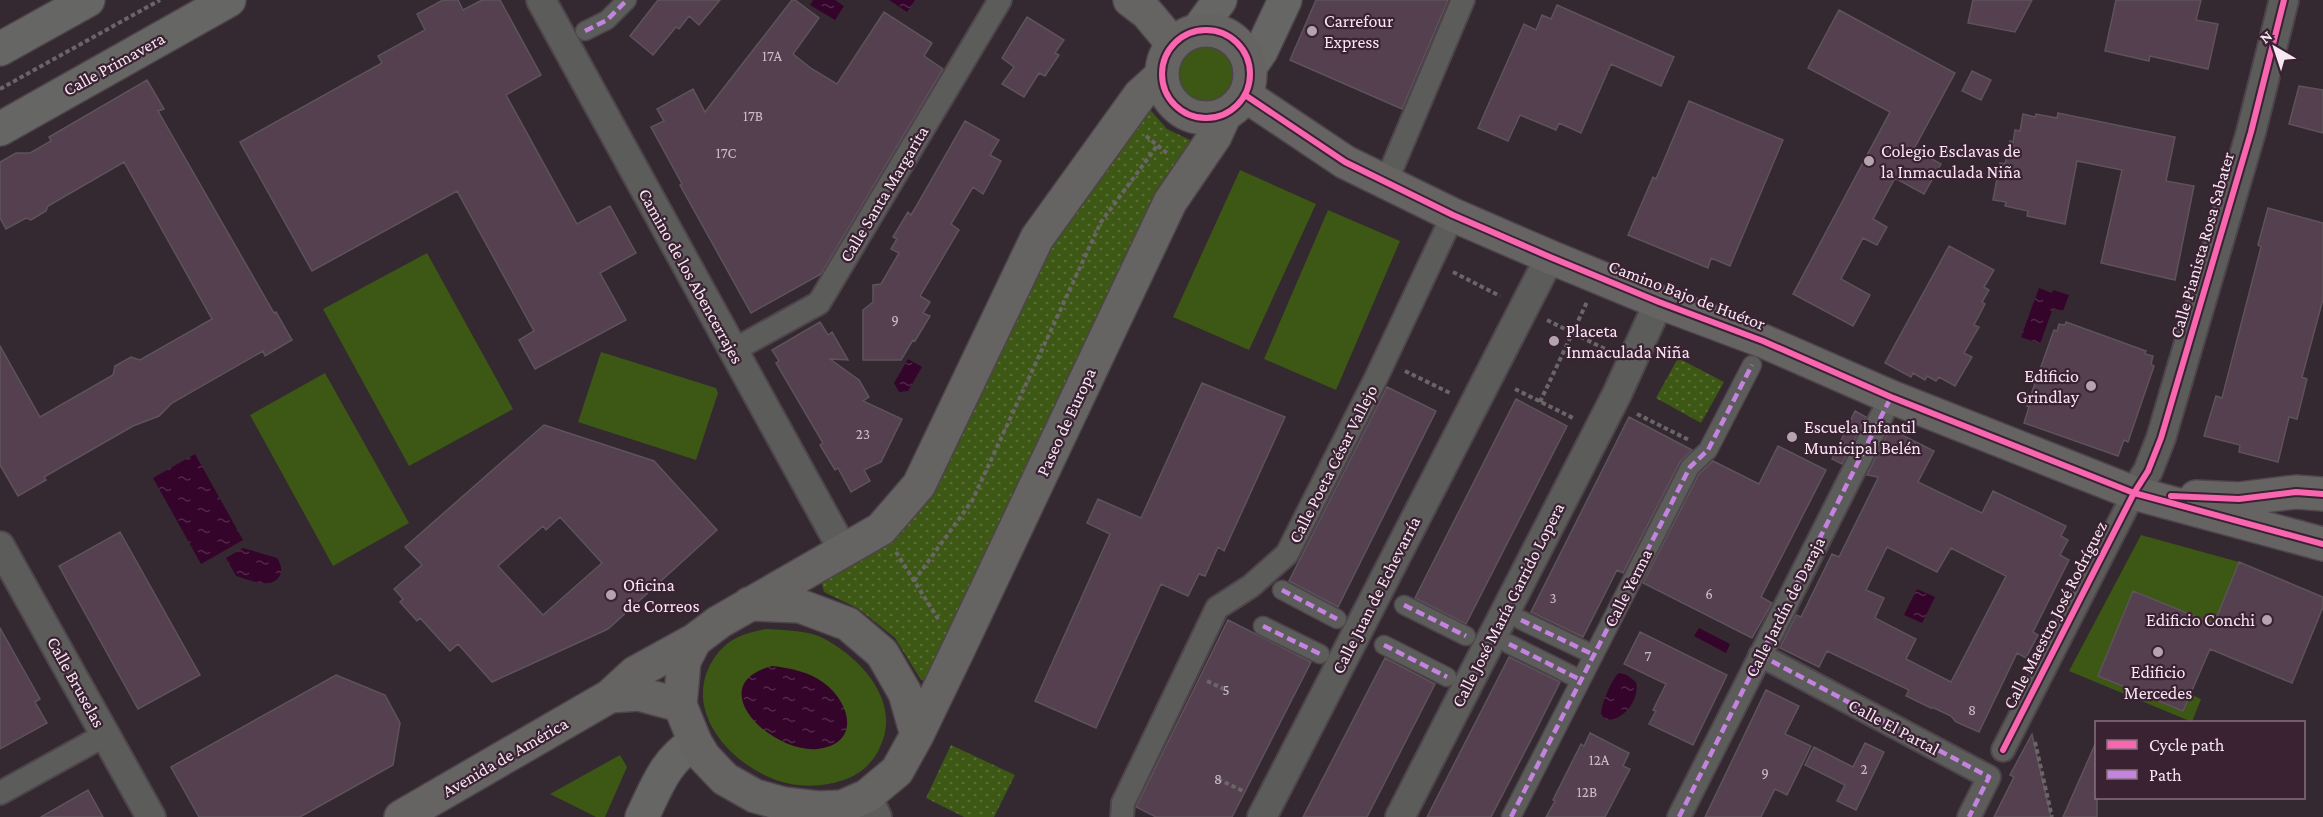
<svg xmlns="http://www.w3.org/2000/svg" width="2323" height="817" font-family="'Crimson Pro',serif">
<defs>
<pattern id="park-dots" width="8" height="8" patternUnits="userSpaceOnUse" patternTransform="scale(1.5)"><rect width="8" height="8" fill="#3d5715"/><path d="M2 2h.1M6 6h.1" fill="none" stroke="#5a6f38" stroke-width="1.8" stroke-linecap="round"/></pattern>
<pattern id="water-ripples" width="26" height="14" patternUnits="userSpaceOnUse" patternTransform="scale(1.5)"><rect width="26" height="14" fill="#34042a"/><path d="M2 4q2-2 4 0t4 0M15 11q2-2 4 0t4 0" fill="none" stroke="#522949"/></pattern>
</defs>
<rect width="100%" height="100%" fill="#342831"/>
<path fill="#3d5715" d="M1179 74a27 27 0 1 1 54 0a27 27 0 1 1-54 0Z
M 1240,170 L 1316,204 L 1249,350 L 1173,317 Z
M 1328,210 L 1400,241 L 1336,390 L 1264,359 Z
M 427,253 L 513,409 L 409,466 L 323,309 Z
M 601,352 L 716,388 L 718,393 L 696,460 L 578,422 Z
M 325,373 L 409,523 L 333,566 L 250,415 Z
M 2141,535 L 2239,562 L 2214,624 L 2133,591 L 2098,676 L 2183,711 L 2190,694 L 2201,699 L 2192,722 L 2069,671 Z
M 765,629 C 784,630 806,630 823,638 C 861,658 902,702 880,747 C 874,761 863,772 849,778 C 829,786 807,788 786,783 C 738,771 683,717 710,665 C 717,652 728,640 743,635 C 750,632 758,631 765,629 Z
M 620,755 L 627,767 L 605,817 L 596,817 L 550,794 Z"/>
<path fill="url(#park-dots)" d="M 1145,104 L 1167,129 L 1190,140 L 1182,165 L 931,682 L 921,680 L 895,638 L 859,609 L 824,592 L 821,581 L 878,546 L 1047,247 Z
M 1678,358 L 1724,382 L 1701,423 L 1656,398 Z
M 951,745 L 1015,775 L 994,817 L 964,817 L 926,798 Z"/>
<path fill="url(#water-ripples)" d="M 813,0 L 835,0 L 844,6 L 835,20 L 810,5 Z
M 889,0 L 915,0 L 907,12 Z
M 2039,288 L 2052,293 L 2053,290 L 2069,295 L 2063,311 L 2053,308 L 2040,344 L 2021,337 Z
M 908,359 L 922,367 L 908,391 L 899,392 L 894,383 Z
M 195,454 L 243,540 L 201,564 L 153,478 Z
M 243,548 L 277,558 C 281,564 283,571 279,577 C 270,590 247,579 236,576 L 226,558 Z
M 1917,589 L 1935,597 L 1922,623 L 1904,615 Z
M 1699,628 L 1730,644 L 1726,653 L 1694,636 Z
M 772,666 C 790,668 810,672 824,683 C 851,703 861,744 817,749 C 770,753 701,685 772,666 Z
M 1619,673 L 1627,675 L 1636,682 C 1640,699 1624,721 1606,720 L 1601,714 C 1601,705 1612,678 1619,673 Z"/>
<path fill="#54404f" stroke="#5e535b" stroke-width="1.5" fill-rule="evenodd" d="M 443,0 L 458,0 L 463,10 L 482,0 L 500,0 L 541,75 L 506,95 L 577,224 L 610,206 L 636,253 L 600,273 L 626,320 L 535,369 L 519,340 L 534,331 L 457,191 L 312,271 L 240,142 L 382,63 L 378,56 L 425,30 L 417,14 Z
M 658,0 L 720,0 L 699,25 L 689,16 L 679,29 L 676,27 L 653,55 L 630,36 Z
M 792,0 L 795,0 L 819,18 L 793,54 L 812,69 L 837,84 L 884,12 L 932,43 L 924,56 L 943,69 L 821,274 L 751,313 L 680,185 L 682,184 L 651,127 L 664,121 L 657,109 L 693,89 L 705,112 Z
M 1316,0 L 1448,0 L 1402,109 L 1290,60 Z
M 1973,0 L 2032,0 L 2015,32 L 1968,23 Z
M 2116,0 L 2201,0 L 2196,20 L 2218,24 L 2208,69 L 2150,56 L 2149,61 L 2105,51 Z
M 1557,5 L 1674,57 L 1661,86 L 1611,64 L 1581,133 L 1559,123 L 1556,130 L 1520,115 L 1508,141 L 1478,128 L 1524,24 L 1536,30 L 1542,15 L 1551,19 Z
M 1839,10 L 1955,73 L 1914,149 L 1941,164 L 1924,194 L 1895,178 L 1873,219 L 1887,227 L 1877,245 L 1863,238 L 1841,279 L 1870,295 L 1853,326 L 1793,294 L 1890,112 L 1808,68 Z
M 1027,17 L 1064,40 L 1055,53 L 1059,55 L 1045,76 L 1039,73 L 1024,97 L 1002,84 L 1014,67 L 1002,58 Z
M 1972,71 L 1991,80 L 1981,100 L 1962,91 Z
M 147,80 L 164,109 L 158,111 L 274,313 L 276,312 L 292,340 L 265,356 L 263,351 L 172,403 L 159,416 L 133,426 L 44,477 L 46,480 L 18,496 L 0,465 L 0,346 L 40,417 L 113,375 L 115,366 L 131,357 L 140,360 L 212,319 L 124,162 L 48,206 L 46,211 L 31,220 L 26,218 L 6,229 L 0,218 L 0,162 L 16,153 L 30,153 L 51,141 L 49,137 Z
M 2299,86 L 2323,90 L 2323,133 L 2289,124 Z
M 1689,101 L 1783,140 L 1730,266 L 1711,258 L 1708,268 L 1628,235 L 1653,177 L 1656,179 Z
M 2058,113 L 2175,137 L 2166,181 L 2194,186 L 2175,280 L 2101,263 L 2122,170 L 2077,161 L 2065,224 L 2027,216 L 2028,211 L 2005,206 L 2006,202 L 1993,200 L 2000,163 L 2005,164 L 2010,141 L 2013,142 L 2015,130 L 2020,131 L 2023,114 L 2035,117 L 2036,114 L 2057,118 Z
M 965,121 L 999,140 L 990,155 L 1001,161 L 983,194 L 973,187 L 951,224 L 959,230 L 920,296 L 930,302 L 923,313 L 930,316 L 915,341 L 913,340 L 901,360 L 863,360 L 863,310 L 873,302 L 873,285 L 881,284 L 899,253 L 891,249 L 897,239 L 893,237 L 908,212 L 911,215 L 917,205 Z
M 2268,208 L 2323,223 L 2323,299 L 2302,377 L 2307,379 L 2297,419 L 2289,417 L 2278,462 L 2239,452 L 2240,445 L 2204,436 L 2216,396 L 2222,398 L 2261,247 L 2258,245 Z
M 1949,246 L 1994,270 L 1984,287 L 1989,290 L 1982,302 L 1985,304 L 1974,325 L 1979,327 L 1964,353 L 1972,357 L 1955,386 L 1939,377 L 1936,381 L 1927,376 L 1925,380 L 1913,373 L 1911,377 L 1885,363 Z
M 820,322 L 828,335 L 832,332 L 848,360 L 830,359 L 859,380 L 869,397 L 863,401 L 902,419 L 881,462 L 864,470 L 870,481 L 851,492 L 838,468 L 835,470 L 820,445 L 823,443 L 776,363 L 779,361 L 772,350 Z
M 2066,322 L 2146,351 L 2145,354 L 2153,356 L 2151,364 L 2154,366 L 2128,442 L 2124,440 L 2118,456 L 2024,423 L 2029,407 L 2027,406 L 2054,330 L 2057,331 L 2059,324 L 2065,325 Z
M 1202,383 L 1285,417 L 1224,551 L 1218,547 L 1205,576 L 1199,574 L 1188,596 L 1161,584 L 1096,728 L 1035,701 L 1110,534 L 1087,523 L 1098,499 L 1141,518 Z
M 1387,387 L 1436,411 L 1338,607 L 1289,581 Z
M 1516,399 L 1567,426 L 1466,624 L 1415,598 Z
M 1855,411 L 1866,417 L 1842,464 L 1832,459 Z
M 1629,417 L 1692,450 L 1680,462 L 1623,573 L 1617,570 L 1583,637 L 1531,612 Z
M 544,425 L 654,461 L 717,530 L 608,629 L 492,682 L 458,644 L 450,651 L 420,618 L 417,621 L 400,602 L 403,599 L 394,589 L 422,565 L 405,547 ZM 560,517 L 602,563 L 543,615 L 498,566 L 543,526 L 546,530 Z
M 1890,429 L 1934,451 L 1918,482 L 1982,513 L 1993,491 L 2066,526 L 2061,536 L 2068,540 L 2060,555 L 2069,560 L 2033,632 L 2038,635 L 2026,658 L 2017,653 L 1979,732 L 1956,722 L 1951,716 L 1934,708 L 1931,708 L 1906,696 L 1909,690 L 1827,651 L 1819,667 L 1780,648 L 1796,615 L 1801,617 L 1832,554 L 1839,557 L 1877,480 L 1878,477 L 1867,475 ZM 1887,547 L 1937,572 L 1951,548 L 2006,576 L 1951,682 L 1906,659 L 1916,639 L 1875,618 L 1884,598 L 1866,590 Z
M 1778,446 L 1826,470 L 1761,597 L 1772,603 L 1752,638 L 1643,583 L 1699,474 L 1713,461 L 1759,484 Z
M 120,532 L 200,675 L 138,709 L 59,566 Z
M 2239,562 L 2323,597 L 2323,607 L 2292,683 L 2210,649 L 2183,711 L 2098,676 L 2133,591 L 2214,624 Z
M 1228,620 L 1311,662 L 1232,817 L 1156,817 L 1136,807 Z
M 0,628 L 40,699 L 35,702 L 47,723 L 0,749 Z
M 1640,632 L 1727,675 L 1693,745 L 1649,724 L 1656,711 L 1653,710 L 1666,684 L 1624,664 Z
M 1509,657 L 1560,682 L 1534,734 L 1491,817 L 1427,817 Z
M 1385,658 L 1435,684 L 1367,817 L 1303,817 Z
M 336,675 L 385,695 L 400,723 L 393,765 L 300,817 L 199,817 L 171,767 Z
M 1766,690 L 1799,706 L 1785,734 L 1811,746 L 1787,795 L 1775,789 L 1761,817 L 1705,817 Z
M 1590,733 L 1629,753 L 1623,766 L 1630,769 L 1605,817 L 1546,817 L 1555,801 L 1553,800 L 1581,744 L 1584,746 Z
M 2032,734 L 2051,817 L 1994,817 L 2014,777 L 2010,775 Z
M 2097,740 L 2097,817 L 2063,817 Z
M 1865,743 L 1884,752 L 1856,810 L 1837,801 L 1845,785 L 1805,765 L 1814,747 L 1853,767 Z
M 88,790 L 103,817 L 41,817 Z"/>
<g fill="none" stroke-linecap="round" stroke-linejoin="round">
<defs>
<path id="pedestrian" d="M 585,31 L 607,20 L 627,0
M 1282,590 L 1337,619
M 1404,605 L 1466,636
M 1521,620 L 1594,655
M 1263,626 L 1320,654
M 1509,644 L 1581,680
M 1384,645 L 1447,677
M 1511,817 L 1690,467 L 1708,450 L 1752,365"/>
<path id="minor" d="M 1386,182 L 1463,0
M 732,351 L 819,303 L 1000,0
M 1760,655 L 1989,777 L 1969,817
M 2003,750 L 2134,493
M 0,793 L 105,735
M 1122,817 L 1123,803 L 1217,608 L 1251,586 L 1287,554 L 1376,378 L 1453,215
M 1679,817 L 1891,397"/>
<path id="tertiary" d="M 541,0 L 843,550
M 2134,493 L 2148,471 L 2161,438 L 2251,132 L 2284,0
M 0,546 L 151,817
M 867,796 L 877,817
M 1262,817 L 1550,257
M 1400,817 L 1617,394 L 1659,302"/>
<path id="secondary" d="M 1198,30 L 1220,0
M 0,49 L 88,0
M 1250,67 L 1261,51 L 1285,0
M 0,129 L 229,0
M 642,817 C 657,786 665,761 695,742"/>
<path id="primary" d="M 1130,0 L 1147,13 L 1173,44
M1162 74a44 44 0 1 1 88 0a44 44 0 1 1-88 0Z
M 1162,75 L 1140,95 L 1037,238 L 919,485 L 881,529 L 719,622 L 695,640 L 684,661 L 680,705 L 695,742 L 704,757 L 725,779 L 755,796 L 784,804 L 818,808 L 842,807 L 867,796 L 897,771 L 917,735 L 958,650 L 1170,202 L 1215,136 L 1225,114
M 1245,95 L 1345,162 L 1453,215 L 1550,257 L 1659,302 L 1763,341 L 1891,397 L 2134,493 L 2323,544
M 2196,497 L 2239,499 L 2296,492 L 2323,494
M 749,604 L 800,606 L 848,624 L 882,653 L 905,693 L 917,735
M 610,696 L 639,694 L 680,705
M 401,817 L 610,696 L 635,673 L 695,640"/>
</defs>
<use href="#pedestrian" stroke="#4e444b" stroke-width="21"/>
<use href="#minor" stroke="#4e444b" stroke-width="26"/>
<use href="#tertiary" stroke="#4e444b" stroke-width="32"/>
<use href="#secondary" stroke="#4e444b" stroke-width="36"/>
<use href="#primary" stroke="#4e444b" stroke-width="36"/>
<path stroke="#6a6667" stroke-width="4" stroke-dasharray="4.5 3" stroke-linecap="butt" d="M 0,89 L 160,0
M 1146,136 L 1168,154
M 1453,272 L 1500,296
M 1547,320 L 1607,350
M 1405,371 L 1450,393
M 1515,389 L 1573,418
M 1540,402 L 1587,302
M 1637,414 L 1689,440
M 896,552 L 940,622
M 914,581 L 972,501 L 1101,222 L 1157,146
M 1207,681 L 1226,690
M 2035,742 L 2052,817
M 1218,779 L 1245,792"/>
<use href="#pedestrian" stroke="#5c5c5a" stroke-width="18"/>
<use href="#minor" stroke="#5c5c5a" stroke-width="22"/>
<use href="#tertiary" stroke="#5c5c5a" stroke-width="28"/>
<use href="#secondary" stroke="#666764" stroke-width="33"/>
<use href="#primary" stroke="#666463" stroke-width="33"/>
<path stroke="#c483df" stroke-width="4.5" stroke-dasharray="9 4.5" stroke-linecap="butt" d="M 585,31 L 607,20 L 627,0
M 1282,590 L 1337,619
M 1404,605 L 1466,636
M 1521,620 L 1594,655
M 1263,626 L 1320,654
M 1509,644 L 1581,680
M 1384,645 L 1447,677
M 1760,655 L 1989,777 L 1969,817
M 1511,817 L 1690,467 L 1708,450 L 1752,365
M 1679,817 L 1891,397"/>
<defs>
<path id="cycleway" d="M1162 74a44 44 0 1 1 88 0a44 44 0 1 1-88 0Z
M 1245,95 L 1345,162 L 1453,215 L 1550,257 L 1659,302 L 1763,341 L 1891,397 L 2134,493 L 2323,544
M 2171,496 L 2239,499 L 2296,492 L 2323,494
M 2003,750 L 2134,493 L 2148,471 L 2161,438 L 2251,132 L 2284,0"/>
</defs>
<use href="#cycleway" stroke="#3a2233" stroke-width="10"/>
<use href="#cycleway" stroke="#f766af" stroke-width="6"/>
</g>
<g fill="#b3a4ae" stroke="#3a2233" stroke-width="2">
<circle cx="1312" cy="31" r="6"/>
<circle cx="1869" cy="161" r="6"/>
<circle cx="1554" cy="341" r="6"/>
<circle cx="2091" cy="386" r="6"/>
<circle cx="1792" cy="437" r="6"/>
<circle cx="611" cy="595" r="6"/>
<circle cx="2267" cy="620" r="6"/>
<circle cx="2158" cy="652" r="6"/>
</g>
<g text-anchor="middle" dominant-baseline="central" stroke-width="4.5" stroke-linejoin="round" paint-order="stroke">
<g font-size="15" fill="#cebdc9">
<text x="772" y="56">17A</text>
<text x="753" y="116">17B</text>
<text x="726" y="153">17C</text>
<text x="895" y="320">9</text>
<text x="863" y="434">23</text>
<text x="1709" y="594">6</text>
<text x="1553" y="598">3</text>
<text x="1648" y="656">7</text>
<text x="1226" y="690">5</text>
<text x="1972" y="710">8</text>
<text x="1599" y="760">12A</text>
<text x="1864" y="769">2</text>
<text x="1765" y="773">9</text>
<text x="1218" y="779">8</text>
<text x="1587" y="792">12B</text>
</g>
<g font-size="18" fill="#f7e7f2" stroke="#3a2233" text-anchor="start">
<text x="1324" y="21">Carrefour<tspan x="1324" dy="21">Express</tspan></text>
<text x="1881" y="151">Colegio Esclavas de<tspan x="1881" dy="21">la Inmaculada Niña</tspan></text>
<text x="1566" y="331">Placeta<tspan x="1566" dy="21">Inmaculada Niña</tspan></text>
<text x="2079" y="376" text-anchor="end">Edificio<tspan x="2079" dy="21">Grindlay</tspan></text>
<text x="1804" y="427">Escuela Infantil<tspan x="1804" dy="21">Municipal Belén</tspan></text>
<text x="623" y="585">Oficina<tspan x="623" dy="21">de Correos</tspan></text>
<text x="2255" y="620" text-anchor="end">Edificio Conchi</text>
<text x="2158" y="672" text-anchor="middle">Edificio<tspan x="2158" dy="21">Mercedes</tspan></text>
</g>
<g font-size="18" fill="#f7e7f2" stroke="#3a2233">
<text transform="translate(114 64) rotate(-29)">Calle Primavera</text>
<text transform="translate(884 194) rotate(-59)">Calle Santa Margarita</text>
<text transform="translate(2202 245) rotate(-74)">Calle Pianista Rosa Sabater</text>
<text transform="translate(691 276) rotate(61)">Camino de los Abencerrajes</text>
<text transform="translate(1687 295) rotate(21)">Camino Bajo de Huétor</text>
<text transform="translate(1066 422) rotate(-65)">Paseo de Europa</text>
<text transform="translate(1333 464) rotate(-63)">Calle Poeta César Vallejo</text>
<text transform="translate(1628 588) rotate(-63)">Calle Yerma</text>
<text transform="translate(1376 595) rotate(-63)">Calle Juan de Echevarría</text>
<text transform="translate(1508 605) rotate(-63)">Calle José María Garrido Lopera</text>
<text transform="translate(1785 607) rotate(-63)">Calle Jardín de Daraja</text>
<text transform="translate(2055 615) rotate(-63)">Calle Maestro José Rodríguez</text>
<text transform="translate(76 682) rotate(61)">Calle Bruselas</text>
<text transform="translate(1894 727) rotate(28)">Calle El Partal</text>
<text transform="translate(505 757) rotate(-30)">Avenida de América</text>
</g>
</g>
<rect x="2095" y="721" width="210" height="78" fill="#3a2233" stroke="#86717f" stroke-width="1.5"/>
<rect x="2107" y="740" width="30" height="9" fill="#f766af" stroke="#86717f" stroke-width="1.5"/>
<text x="2149" y="751" font-size="18" fill="#f7e7f2">Cycle path</text>
<rect x="2107" y="770" width="30" height="9" fill="#c483df" stroke="#86717f" stroke-width="1.5"/>
<text x="2149" y="781" font-size="18" fill="#f7e7f2">Path</text>
<g transform="translate(2275 48) rotate(321)" stroke="#3a2233" stroke-width="4.5" paint-order="stroke">
<path d="M0-4.5L10 22L0 15L-10 22Z" fill="#f7e7f2"/>
<text y="-9" font-size="16" font-weight="bold" text-anchor="middle" fill="#f7e7f2">N</text>
</g>
</svg>
